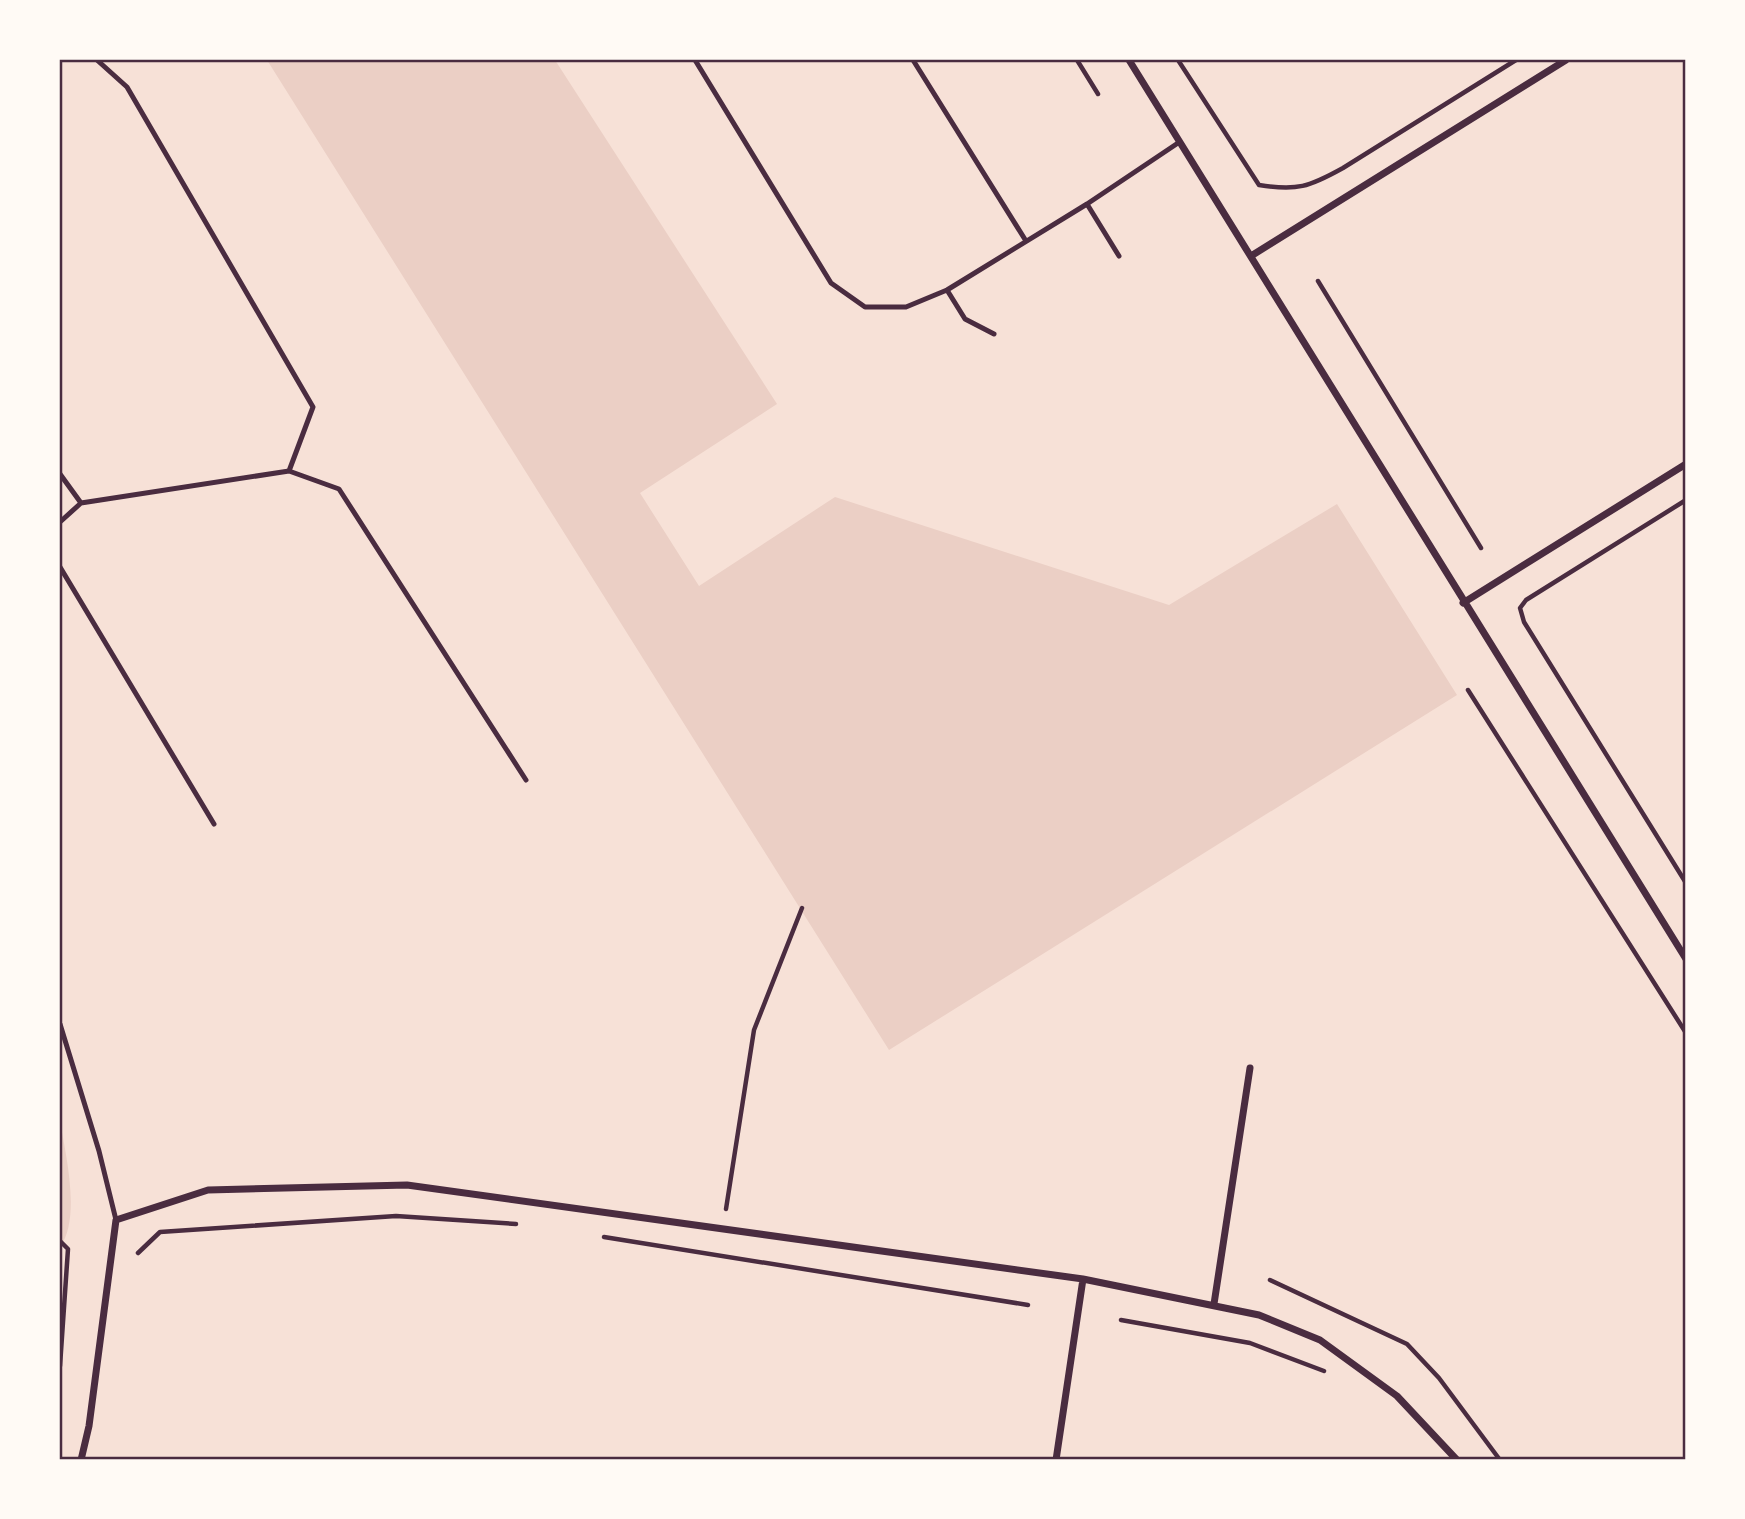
<svg xmlns="http://www.w3.org/2000/svg" width="1745" height="1519" font-family="'DM Sans',sans-serif">
<rect width="100%" height="100%" fill="#f7e1d7"/>
<path fill="#ebcfc5" d="M 267,60 L 555,60 L 777,404 L 640,493 L 699,586 L 835,497 L 1169,605 L 1337,504 L 1457,695 L 889,1050 Z
M 60,1121 C 66,1156 81,1218 60,1247 Z"/>
<g fill="none" stroke-linecap="round" stroke-linejoin="round">
<path stroke="#4a2c40" stroke-width="4.5" d="M 1077,60 L 1098,94
M 1178,60 L 1259,185 C 1297,191 1309,187 1343,168 L 1516,60
M 1318,281 L 1481,548
M 1686,500 L 1526,600 L 1520,608 L 1524,622 L 1686,883
M 1468,690 L 1686,1033
M 726,1209 L 754,1030 L 802,908
M 604,1237 L 1028,1305
M 60,1241 L 68,1249 L 60,1366
M 138,1253 L 160,1232 L 396,1216 L 516,1224
M 1270,1280 L 1407,1344 L 1439,1378 L 1500,1460
M 1121,1320 L 1250,1343 L 1324,1371"/>
<path stroke="#4a2c40" stroke-width="5" d="M 97,60 L 127,87 L 313,407 L 289,471 L 339,489 L 526,780
M 695,60 L 831,283 L 865,307 L 906,307 L 947,290 L 1087,204 L 1178,143
M 913,60 L 1026,241
M 1087,204 L 1119,256
M 947,290 L 965,319 L 994,334
M 60,474 L 81,503
M 60,522 L 81,503 L 289,471
M 60,567 L 214,824
M 60,1024 L 99,1151 L 116,1220"/>
<path stroke="#4a2c40" stroke-width="7" d="M 1129,60 L 1686,959
M 1251,256 L 1566,60
M 1463,603 L 1686,464
M 1214,1304 L 1250,1068
M 81,1460 L 89,1426 L 116,1220 L 208,1190 L 407,1185 L 1083,1279 L 1259,1315 L 1320,1340 L 1397,1396 L 1457,1460
M 1056,1460 L 1083,1279"/>
</g>
<rect width="1745" height="1519" fill="none" stroke="#fffaf5" stroke-width="122"/>
<rect x="61" y="61" width="1623" height="1397" fill="none" stroke="#4a2c40" stroke-width="2.5"/>
</svg>
